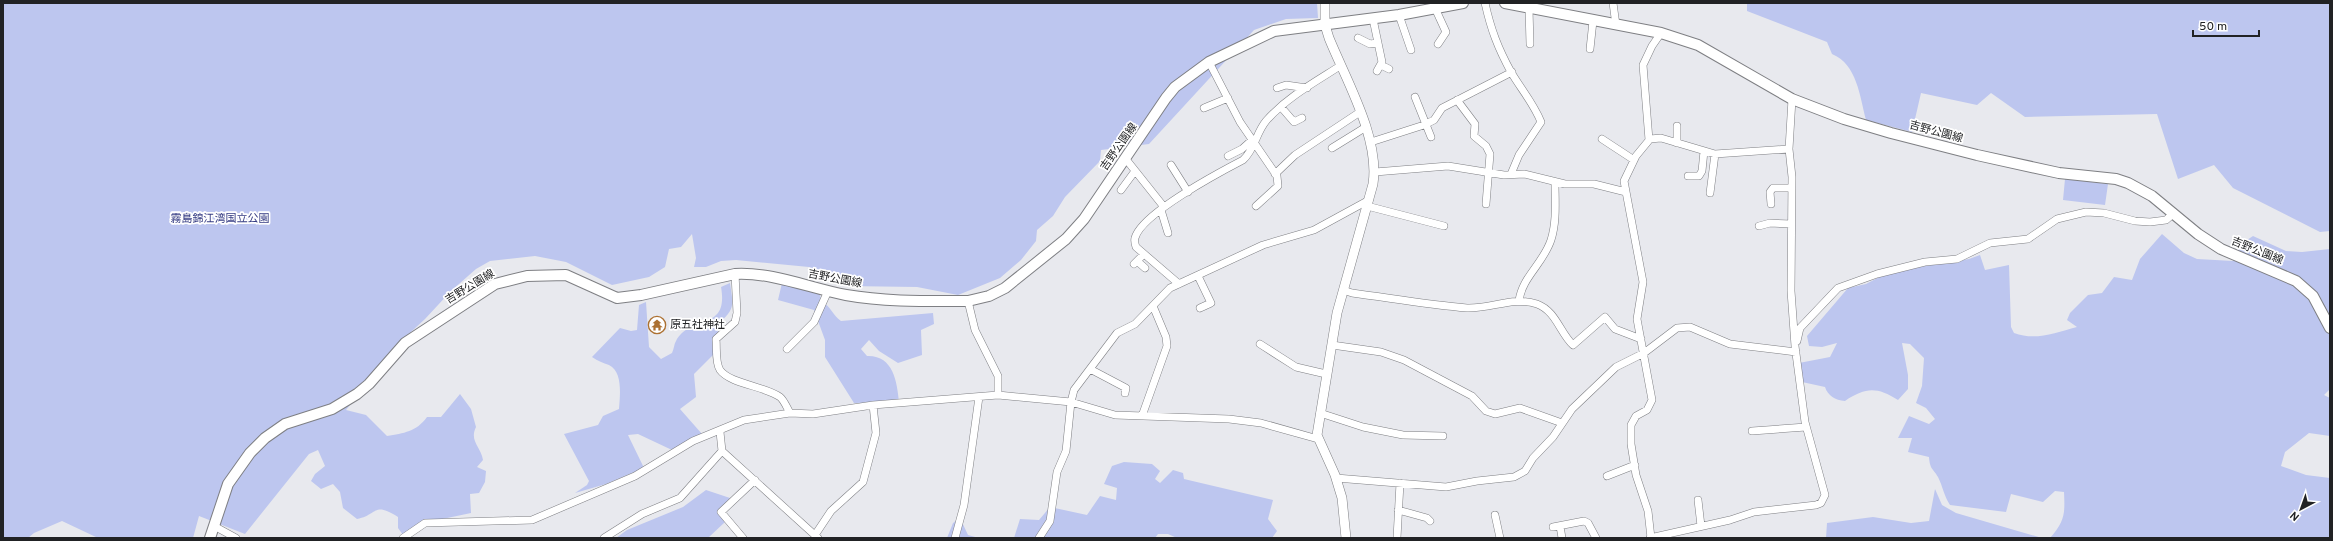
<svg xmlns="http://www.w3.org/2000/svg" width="2333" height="541" font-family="Overpass,'Noto Sans JP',sans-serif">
<rect width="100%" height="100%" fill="#e8e9ee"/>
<path fill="#bdc6ef" d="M 3,3 L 1317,3 L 1318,18 L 1286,19 L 1254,30 L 1149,144 L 1101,150 L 1100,161 L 1065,197 L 1053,216 L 1037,230 L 1036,241 L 1021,260 L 1000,278 L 958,295 L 917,287 L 846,286 L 826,279 L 809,267 L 736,260 L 721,261 L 706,267 L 694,267 L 696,258 L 692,234 L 681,247 L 669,249 L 665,267 L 649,277 L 612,285 L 566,262 L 535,256 L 490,261 L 476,269 L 451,291 L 425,319 L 400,342 L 346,410 L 366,415 L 387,436 C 404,433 416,432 427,417 L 441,417 L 460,394 L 471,409 L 476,427 C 469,441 481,447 483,460 L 477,467 L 486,471 L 485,482 L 479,493 L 470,494 L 471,513 L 428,522 L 403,535 L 398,528 L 398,517 C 373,501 378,515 357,519 L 343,508 L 340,492 L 333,484 L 321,489 L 311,481 L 315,474 L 325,466 L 318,450 L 309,454 L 245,534 L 199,516 L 193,538 L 98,538 L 62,521 L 34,533 L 28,538 L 3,538 Z
M 1747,3 L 2330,3 L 2330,231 L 2320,232 L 2233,188 L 2214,165 L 2178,179 L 2157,114 L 2025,117 L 1991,93 L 1977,105 L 1921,93 L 1912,132 L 1866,120 C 1860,97 1857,64 1832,54 L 1827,42 L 1747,11 Z
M 2065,179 L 2108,184 L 2105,205 L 2063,200 Z
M 2162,234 L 2184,253 L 2197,259 L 2233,261 L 2241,244 L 2253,236 L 2286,251 L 2302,252 L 2330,249 L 2330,389 L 2324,395 L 2330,398 L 2330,436 L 2309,433 L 2285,452 L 2281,466 L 2306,475 L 2330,478 L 2330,538 L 2050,538 C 2065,521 2065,514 2064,492 L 2055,491 L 2043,502 L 2011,494 L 2006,512 L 1950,505 C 1944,496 1943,487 1938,477 C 1933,468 1930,470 1929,457 L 1908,452 L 1912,438 L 1898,438 L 1909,416 L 1929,424 L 1935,419 L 1926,408 L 1916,403 L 1922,386 L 1924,358 L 1910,344 L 1902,343 L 1908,375 L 1908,389 L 1898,400 C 1877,387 1866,387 1845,401 C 1835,400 1828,396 1825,387 L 1802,382 L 1799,363 L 1830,357 L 1837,343 L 1822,347 L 1809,346 L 1807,336 L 1848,288 L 1866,284 L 1889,272 L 1969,259 L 1980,255 L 1985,270 L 2009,265 L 2011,327 L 2014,333 C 2035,341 2055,333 2077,327 L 2067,320 L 2070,313 L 2088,295 L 2102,293 L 2114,277 L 2132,280 L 2140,259 Z
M 730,283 C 733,304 736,308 719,323 L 715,353 L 694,374 L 696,397 L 680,409 L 702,434 L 672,450 L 638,434 L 628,435 L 644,468 L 606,484 L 575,493 L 587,485 L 589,481 L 564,434 L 598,425 L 603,416 L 619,409 C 620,395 623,372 609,365 C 603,363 598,361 592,357 L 620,328 L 631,331 L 637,330 L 639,305 L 646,302 L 649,347 L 661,359 L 672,353 C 674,349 674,344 676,341 C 691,314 729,332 721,287 Z
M 782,283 L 819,292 L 822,302 C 830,305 833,316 841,321 L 933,313 L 934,324 L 921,330 L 922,355 L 898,363 L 879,351 L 869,340 L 861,349 L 867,356 C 893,355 897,381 899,402 L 854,403 L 825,357 L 825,340 L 814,310 L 778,300 Z
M 1124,462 L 1152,464 L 1160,471 L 1155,479 L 1160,483 L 1173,470 L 1183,473 L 1184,479 L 1273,500 L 1268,519 L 1277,531 L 1272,538 L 1177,538 L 1168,534 L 1158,534 L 1155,538 L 1014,538 L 1020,519 L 1039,520 L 1050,507 L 1087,515 L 1100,496 L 1116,500 L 1117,488 L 1104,484 L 1112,466 Z
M 1935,489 L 1942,505 L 1956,513 L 2042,538 L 1826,538 L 1827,523 L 1873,517 L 1911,523 L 1929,521 Z
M 706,490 L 730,498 L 717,512 L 725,522 L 708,538 L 616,538 L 627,530 L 683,507 Z
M 960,518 L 968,535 L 979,538 L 947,538 L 953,523 Z"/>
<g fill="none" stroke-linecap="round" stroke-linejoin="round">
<defs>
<path id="minor" d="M 1485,3 C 1491,30 1498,48 1511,72 C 1521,89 1534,104 1541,122 L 1519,155 L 1511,174
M 1613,3 L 1616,25
M 1435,8 L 1446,32 L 1438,44
M 1529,9 L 1530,44
M 1399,15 L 1411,50
M 1373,19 L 1382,62 L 1377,71
M 1358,38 L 1370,44 L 1377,43
M 1590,49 L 1593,21
M 1209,62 L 1240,122 L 1277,176 L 1278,186 L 1256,206
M 1381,65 L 1389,69
M 1277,88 L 1286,85 L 1307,88
M 1415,97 L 1431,137
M 1457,100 L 1475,124 L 1474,136 L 1486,146 L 1490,154 L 1486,204
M 1281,107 L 1294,122 L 1302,118
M 1204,108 L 1228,98
M 1602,139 L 1634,160
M 1649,140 L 1643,65 L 1652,46 L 1661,33
M 1371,142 L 1424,125 L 1434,120 L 1442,108 L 1512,72
M 1677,143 L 1677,126
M 1332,148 L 1366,127
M 1228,156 L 1242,149 L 1252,140
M 1125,158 L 1164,207
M 1171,165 L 1188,192
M 1375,172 L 1448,166 L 1504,175 L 1524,174 L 1565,184 L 1594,184 L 1626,192
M 1275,174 L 1295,155 L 1360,112
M 1688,176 L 1699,176 L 1702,171 L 1704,151
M 1121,190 L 1135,171
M 1710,193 L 1715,154
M 1771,204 L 1770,192 L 1773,188 L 1792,188
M 1367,206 L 1444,226
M 1161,210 L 1168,233
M 1759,226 L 1770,223 L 1791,224
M 1137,261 L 1145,268
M 1134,264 L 1143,255
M 735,274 L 737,313 L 735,322 L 716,339 C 717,349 715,362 720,370 C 730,384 765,386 780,397 C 784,400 787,408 790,413
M 1198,276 L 1211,303 L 1200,308
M 1179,284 L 1136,247 C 1135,244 1134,241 1135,238 C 1141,214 1220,172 1243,160 C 1255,149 1256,133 1266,121 C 1286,98 1315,82 1340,66
M 1343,290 L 1352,293 C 1390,298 1429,305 1467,308 C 1491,309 1514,296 1537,304 C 1556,311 1560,333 1573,345 L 1605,317 L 1615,329 L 1641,339
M 968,301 L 975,330 L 998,376 L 998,395
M 1519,301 C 1522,277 1543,264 1551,240 C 1557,221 1555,201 1555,182
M 1797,341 L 1800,328 L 1838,288 L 1877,274 L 1925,262 L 1957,259 L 1990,243 L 2028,239 L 2057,219 L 2086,212 L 2104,213 L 2135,221 L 2150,222 L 2166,220 L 2174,213
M 1260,344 L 1296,367 L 1326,374
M 1332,345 L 1381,352 L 1404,360 L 1472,396 L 1486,411 L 1495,414 L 1520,408 L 1562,423
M 787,349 L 814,322 L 828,291
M 1090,369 L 1126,388 L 1125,393
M 1320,413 L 1363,427 L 1403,435 L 1443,436
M 1142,416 L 1167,346 L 1166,337 L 1153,306
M 1752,431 L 1806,427
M 720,432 L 722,451 L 818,538
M 1607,476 L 1635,465
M 1336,478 L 1446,487 L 1477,481 L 1514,477 L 1525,471 L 1533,458 L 1553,437 L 1572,409 L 1616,367 L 1644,353 L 1677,328 L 1690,327 L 1730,344 L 1796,352
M 1698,500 L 1701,526
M 1398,510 L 1427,518 L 1430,521
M 1495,515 L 1500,538
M 214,526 L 236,538
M 1560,526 L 1562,538
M 1553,527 L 1584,521 L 1588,523 L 1596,538
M 815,535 L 831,511 L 863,482 L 876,433 L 873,405
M 403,538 L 425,523 L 532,520 L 635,476 L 693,441 L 744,420 L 790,413 L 813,414 L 873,405 L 998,395 L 1071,402 L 1115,415 L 1229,419 L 1261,423 L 1318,439
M 604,538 L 642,514 L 680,498 L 722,451
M 743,538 L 721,512 L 755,480
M 955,538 L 964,505 L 979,397
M 1039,538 L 1050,521 L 1057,472 L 1066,451 L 1071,402 L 1074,390 L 1117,333 L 1135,324 L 1170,288 L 1263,245 L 1314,230 L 1369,200
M 1397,538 L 1400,483
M 1650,538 L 1730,520 L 1754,512 L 1816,505 L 1821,503 L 1825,495 L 1805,422 L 1795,346 L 1791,291 L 1792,177 L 1789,149 L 1792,99
M 1651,538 L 1648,511 L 1636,475 L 1631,444 L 1631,425 L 1636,416 L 1647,410 L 1652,400 L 1637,319 L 1643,282 L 1624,181 L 1636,156 L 1650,139 L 1661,138 L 1715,154 L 1789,149"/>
<path id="tertiary" d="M 1325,3 L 1325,25 L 1329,38 C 1346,80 1380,138 1373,184 L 1337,313 L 1317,435 L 1335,475 L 1342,498 L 1346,538"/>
<path id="secondary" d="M 1505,3 L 1661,33 L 1698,45 L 1792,99 L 1844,119 L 1891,133 L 1977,155 L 2059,173 L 2116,179 L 2128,183 L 2152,196 L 2198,234 L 2221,249 L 2296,281 L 2313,296 L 2330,328
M 210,538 L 228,484 L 250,453 L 265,438 L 285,424 L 332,409 L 357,394 L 369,384 L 405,343 L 495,284 L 527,276 L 566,275 L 617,298 L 641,295 L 735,274 C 773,272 809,288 846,295 C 886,302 928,301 968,301 L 989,296 L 1005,288 L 1066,239 L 1084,219 L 1166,98 L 1175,87 L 1209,62 L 1274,31 L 1399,15 L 1463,3"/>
</defs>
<use href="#minor" stroke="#7e7f83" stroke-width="8"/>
<use href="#tertiary" stroke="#7e7f83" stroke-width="10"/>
<use href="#secondary" stroke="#7e7f83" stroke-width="12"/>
<use href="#minor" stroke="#fff" stroke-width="7"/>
<use href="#tertiary" stroke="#fff" stroke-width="9"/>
<use href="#secondary" stroke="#fff" stroke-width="10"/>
</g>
<defs>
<symbol id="temple-ring" viewBox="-11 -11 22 22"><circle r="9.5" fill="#fff" stroke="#ac7132" stroke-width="1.5"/><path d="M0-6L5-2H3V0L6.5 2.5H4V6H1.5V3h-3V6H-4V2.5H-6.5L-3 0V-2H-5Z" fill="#ac7132"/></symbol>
</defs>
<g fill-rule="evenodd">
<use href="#temple-ring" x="647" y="315" width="20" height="20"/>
</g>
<g text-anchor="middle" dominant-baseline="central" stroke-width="3.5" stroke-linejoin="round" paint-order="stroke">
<g font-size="11" fill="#212224" stroke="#fff">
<text transform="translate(1936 132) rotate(15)">吉野公園線</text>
<text transform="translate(1119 147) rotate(-55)">吉野公園線</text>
<text transform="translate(2257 251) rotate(22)">吉野公園線</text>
<text transform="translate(835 279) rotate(11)">吉野公園線</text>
<text transform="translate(470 287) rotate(-31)">吉野公園線</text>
</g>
<g font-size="11" fill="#343b82" stroke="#fff">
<text x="220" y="219">霧島錦江湾国立公園</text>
</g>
<g font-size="11" fill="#212224" stroke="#fff" text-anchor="start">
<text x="670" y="325">原五社神社</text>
</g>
</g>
<rect width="2333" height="541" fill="none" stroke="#212224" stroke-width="8"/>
<g transform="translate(2301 509) rotate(221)" stroke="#ffffff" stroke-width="3" paint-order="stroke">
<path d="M0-3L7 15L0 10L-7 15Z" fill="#212224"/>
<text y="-6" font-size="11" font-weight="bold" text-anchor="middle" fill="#212224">N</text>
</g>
<path d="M2193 30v6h66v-6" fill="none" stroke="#212224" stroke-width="2"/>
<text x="2199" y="30" font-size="12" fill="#212224" stroke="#ffffff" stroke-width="3" paint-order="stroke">50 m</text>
</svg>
